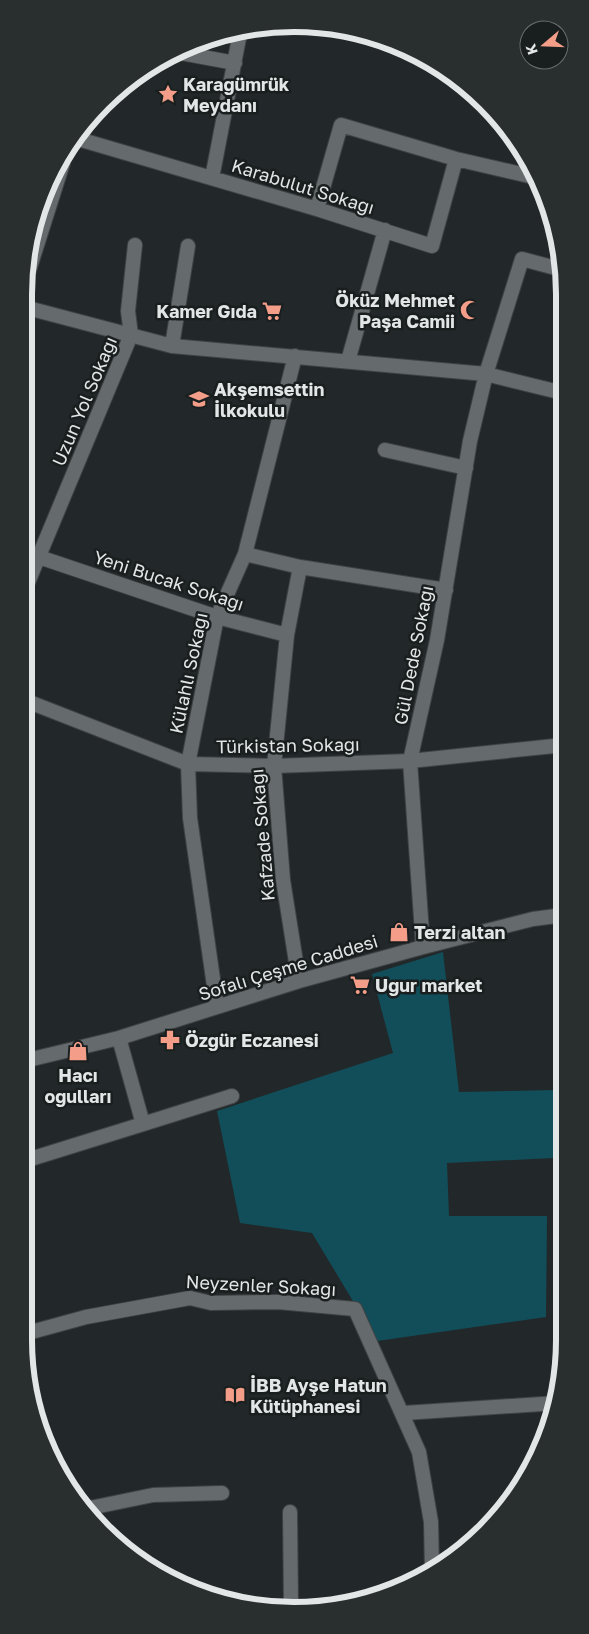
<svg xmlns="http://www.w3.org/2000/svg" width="589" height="1634" font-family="'Golos Text',sans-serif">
<rect width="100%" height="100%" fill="#222829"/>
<path fill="#114e5a" d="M 443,952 L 459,1092 L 556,1090 L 554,1158 L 447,1163 L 449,1216 L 547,1216 L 546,1317 L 377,1341 L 312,1233 L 240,1223 L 217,1111 L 393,1053 L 372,974 Z"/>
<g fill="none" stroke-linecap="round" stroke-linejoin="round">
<defs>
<path id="minor" d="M 181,53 L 235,63
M 75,138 L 317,209 L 432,246 L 456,159
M 212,178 L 240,33
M 317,209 L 341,125 L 456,159 L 538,178
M 25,283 L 63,163
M 24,307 L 172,346 L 486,374 L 563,393
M 172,346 L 188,246
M 348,361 L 385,230
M 385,450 L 466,468
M 245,554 L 300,567 L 446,590
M 39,557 L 217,617 L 287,635
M 24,592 L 131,335 L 128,311 L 135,245
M 24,700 L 188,764 L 274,766 L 410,761 L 564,745
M 423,947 L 410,761 L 437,640 L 470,441 L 486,374 L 522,259 L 563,270
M 299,981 L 283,880 L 274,766 L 287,635 L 300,567
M 217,1007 L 190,818 L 188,764 L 217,617 L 245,554 L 295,356
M 24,1061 L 119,1038 L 299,981 L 423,947 L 533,919 L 564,915
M 564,1091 L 565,1091
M 143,1124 L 232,1096
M 24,1161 L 143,1124 L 119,1038
M 24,1334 L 86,1317 L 190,1298 L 211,1303 L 278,1302 L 355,1309 L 419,1452 L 431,1522 L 432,1570
M 404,1413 L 557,1403
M 85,1509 L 153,1495 L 222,1493
M 290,1512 L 291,1606"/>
</defs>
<use href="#minor" stroke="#404345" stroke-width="16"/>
<use href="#minor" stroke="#656b6d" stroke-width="14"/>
</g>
<defs>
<symbol id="sight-bare" viewBox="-9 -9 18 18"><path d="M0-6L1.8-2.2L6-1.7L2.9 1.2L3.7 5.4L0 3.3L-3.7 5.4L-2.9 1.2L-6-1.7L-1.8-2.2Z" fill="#f49e8a" stroke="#191e1f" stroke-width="2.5" paint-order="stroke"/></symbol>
<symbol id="mosque-bare" viewBox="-9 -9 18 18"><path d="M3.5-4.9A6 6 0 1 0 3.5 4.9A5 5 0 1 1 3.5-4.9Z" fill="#f49e8a" stroke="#191e1f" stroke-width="2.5" paint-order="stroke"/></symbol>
<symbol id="supermarket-bare" viewBox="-9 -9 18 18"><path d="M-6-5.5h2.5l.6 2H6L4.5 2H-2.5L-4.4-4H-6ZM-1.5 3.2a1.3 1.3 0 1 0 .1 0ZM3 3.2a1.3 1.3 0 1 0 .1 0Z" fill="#f49e8a" stroke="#191e1f" stroke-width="2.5" paint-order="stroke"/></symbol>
<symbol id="school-bare" viewBox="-9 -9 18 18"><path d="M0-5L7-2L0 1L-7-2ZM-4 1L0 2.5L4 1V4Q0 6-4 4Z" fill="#f49e8a" stroke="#191e1f" stroke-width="2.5" paint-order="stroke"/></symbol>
<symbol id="shop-bare" viewBox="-9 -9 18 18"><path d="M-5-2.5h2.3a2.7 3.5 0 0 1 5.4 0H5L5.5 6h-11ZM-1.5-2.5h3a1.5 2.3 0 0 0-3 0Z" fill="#f49e8a" stroke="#191e1f" stroke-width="2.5" paint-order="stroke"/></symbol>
<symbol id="pharmacy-bare" viewBox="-9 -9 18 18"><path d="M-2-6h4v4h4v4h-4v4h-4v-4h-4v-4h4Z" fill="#f49e8a" stroke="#191e1f" stroke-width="2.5" paint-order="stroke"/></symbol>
<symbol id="library-bare" viewBox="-9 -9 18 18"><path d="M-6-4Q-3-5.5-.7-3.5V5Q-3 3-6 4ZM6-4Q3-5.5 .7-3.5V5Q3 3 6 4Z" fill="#f49e8a" stroke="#191e1f" stroke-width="2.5" paint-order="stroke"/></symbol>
</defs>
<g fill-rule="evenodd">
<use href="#sight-bare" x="154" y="80" width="28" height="28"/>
<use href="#mosque-bare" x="456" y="296" width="28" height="28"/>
<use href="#supermarket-bare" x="258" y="297" width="28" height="28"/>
<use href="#school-bare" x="185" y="385" width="28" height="28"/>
<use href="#shop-bare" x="385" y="918" width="28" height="28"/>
<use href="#supermarket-bare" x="346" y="971" width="28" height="28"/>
<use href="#pharmacy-bare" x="156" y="1026" width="28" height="28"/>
<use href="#shop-bare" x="64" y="1037" width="28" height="28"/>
<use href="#library-bare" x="221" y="1381" width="28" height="28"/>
</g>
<g text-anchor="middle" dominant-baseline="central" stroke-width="5" stroke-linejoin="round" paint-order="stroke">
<g font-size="18" font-weight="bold" fill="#e3e6e7" stroke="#191e1f" text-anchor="start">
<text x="183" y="84">Karagümrük<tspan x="183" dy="21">Meydanı</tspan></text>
<text x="455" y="300" text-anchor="end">Öküz Mehmet<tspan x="455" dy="21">Paşa Camii</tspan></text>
<text x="257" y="311" text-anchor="end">Kamer Gıda</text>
<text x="214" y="389">Akşemsettin<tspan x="214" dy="21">İlkokulu</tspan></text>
<text x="414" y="932">Terzi altan</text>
<text x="375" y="985">Uğur market</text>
<text x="185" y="1040">Özgür Eczanesi</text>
<text x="78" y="1075" text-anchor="middle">Hacı<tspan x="78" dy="21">oğulları</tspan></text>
<text x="250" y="1385">İBB Ayşe Hatun<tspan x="250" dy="21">Kütüphanesi</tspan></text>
</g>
<g font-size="18" fill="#e3e6e7" stroke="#191e1f">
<text transform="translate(303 186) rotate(17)">Karabulut Sokağı</text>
<text transform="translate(84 401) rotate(-67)">Uzun Yol Sokağı</text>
<text transform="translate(169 580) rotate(18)">Yeni Bucak Sokağı</text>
<text transform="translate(413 655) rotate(-79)">Gül Dede Sokağı</text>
<text transform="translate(188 673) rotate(-78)">Külahlı Sokağı</text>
<text transform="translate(288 745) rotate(-1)">Türkistan Sokağı</text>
<text transform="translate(262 835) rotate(-95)">Kafzade Sokağı</text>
<text transform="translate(288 967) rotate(-17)">Sofalı Çeşme Caddesi</text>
<text transform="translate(261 1285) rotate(3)">Neyzenler Sokağı</text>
</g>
</g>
<path d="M0 0H589V1634H0ZM294 32H294A262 262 0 0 1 556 294V1340A262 262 0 0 1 294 1602H294A262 262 0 0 1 32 1340V294A262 262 0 0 1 294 32Z" fill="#292e2f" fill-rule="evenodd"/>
<path fill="none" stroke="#e3e6e7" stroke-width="6" d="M294 32H294A262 262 0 0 1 556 294V1340A262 262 0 0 1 294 1602H294A262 262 0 0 1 32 1340V294A262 262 0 0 1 294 32Z"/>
<g transform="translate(544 45) rotate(251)"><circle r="24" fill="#191e1f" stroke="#6a6e6f"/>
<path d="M0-4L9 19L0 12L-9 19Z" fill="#f49e8a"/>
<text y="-8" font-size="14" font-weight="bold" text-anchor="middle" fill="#e3e6e7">K</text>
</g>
</svg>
